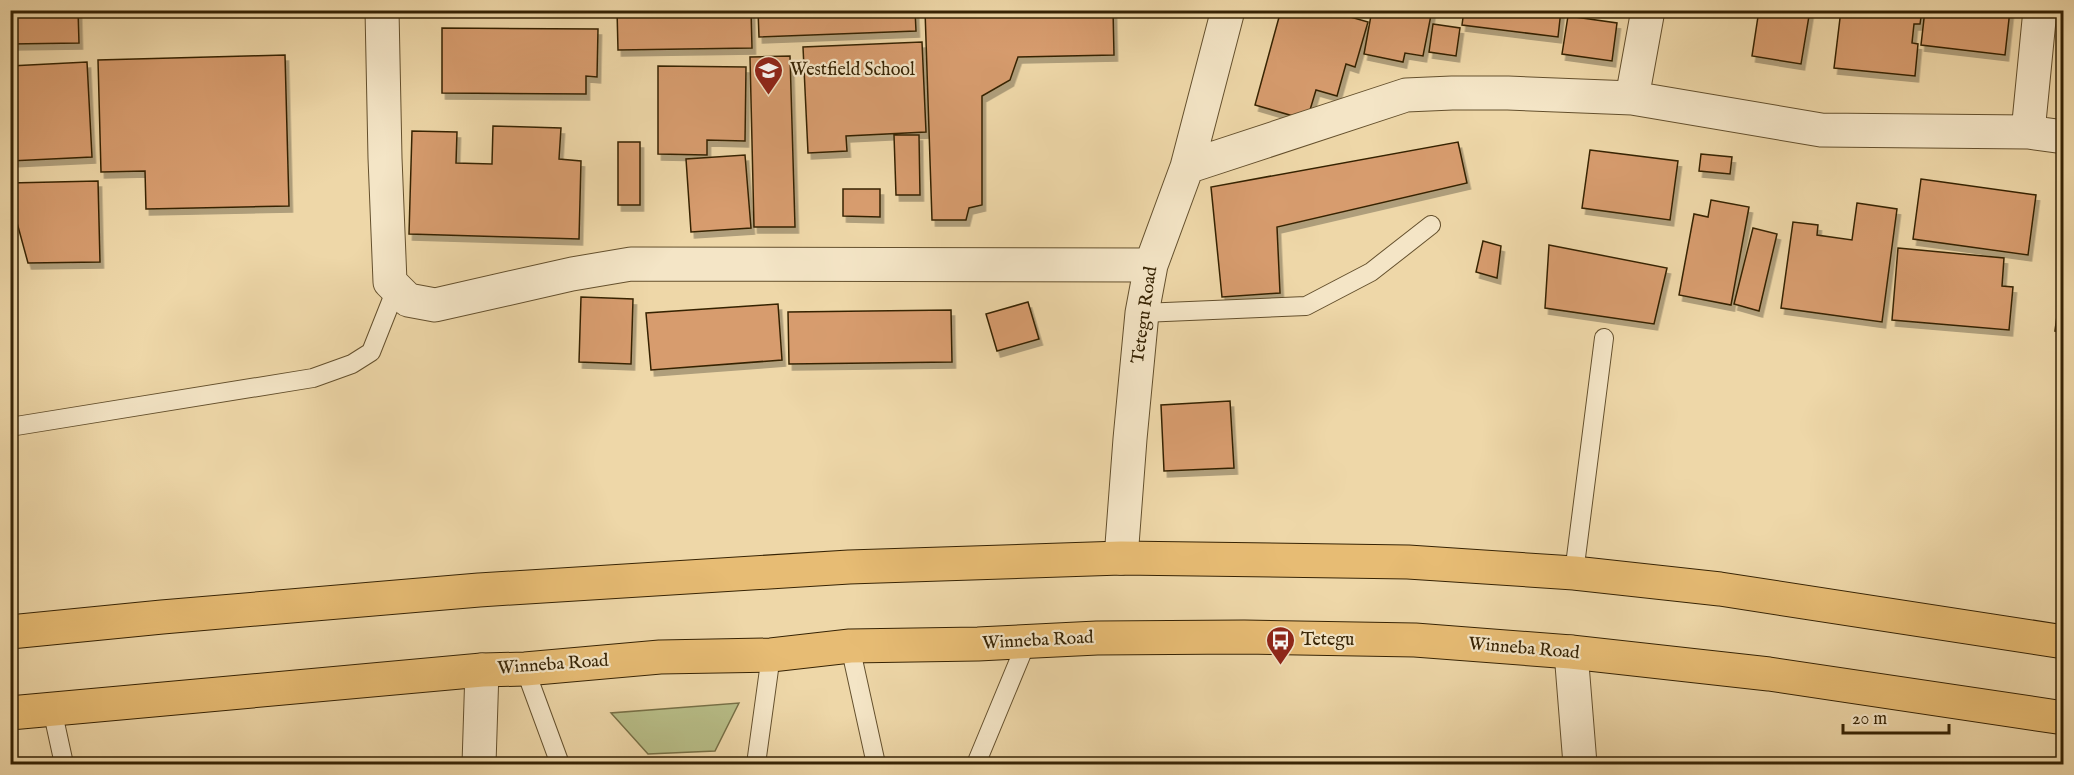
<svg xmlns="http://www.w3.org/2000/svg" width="2074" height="775" font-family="'IM FELL English',serif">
<defs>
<filter id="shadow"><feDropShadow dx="3.5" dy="6" stdDeviation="0" flood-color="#0004"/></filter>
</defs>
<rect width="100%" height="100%" fill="#eed7a8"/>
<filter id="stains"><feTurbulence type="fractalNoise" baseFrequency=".00333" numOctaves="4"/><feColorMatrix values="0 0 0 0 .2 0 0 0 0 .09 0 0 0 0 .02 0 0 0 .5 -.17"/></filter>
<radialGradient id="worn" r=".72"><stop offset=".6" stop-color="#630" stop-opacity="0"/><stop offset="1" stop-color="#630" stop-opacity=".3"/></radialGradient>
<path fill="#b8be88" stroke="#777046" stroke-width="1.5" d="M 739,703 L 715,751 L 648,754 L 611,713 Z"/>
<path fill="#d79c6e" stroke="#362304" stroke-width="1.5" filter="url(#shadow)" d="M 10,10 L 78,10 L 79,43 L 10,44 Z
M 617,10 L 751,10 L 752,48 L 618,50 Z
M 758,10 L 915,10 L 916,31 L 759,37 Z
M 925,10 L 1113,10 L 1114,55 L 1018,57 L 1010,80 L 982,96 L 982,205 L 969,208 L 966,220 L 932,220 Z
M 1281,10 L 1326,10 L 1368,22 L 1355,67 L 1346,64 L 1337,96 L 1316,90 L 1307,120 L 1255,105 Z
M 1372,10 L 1432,10 L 1423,56 L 1405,53 L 1403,62 L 1364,54 Z
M 1464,10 L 1561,10 L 1558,37 L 1462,25 Z
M 1759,10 L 1810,10 L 1801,64 L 1752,56 Z
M 1841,10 L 1922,10 L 1920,24 L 1914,24 L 1912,43 L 1918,44 L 1915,76 L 1834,68 Z
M 1925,10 L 2010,10 L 2005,55 L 1921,45 Z
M 1568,16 L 1617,23 L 1612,61 L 1562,54 Z
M 1433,24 L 1460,28 L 1456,56 L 1429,52 Z
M 442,28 L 598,29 L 597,77 L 586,76 L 586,94 L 442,93 Z
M 922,42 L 926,132 L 846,136 L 847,151 L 808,153 L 803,47 Z
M 285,55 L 289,206 L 146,209 L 145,171 L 101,172 L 98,60 Z
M 790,56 L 795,227 L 754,227 L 750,57 Z
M 87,62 L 92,157 L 10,161 L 10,66 Z
M 658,66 L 746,67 L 745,141 L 707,140 L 707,155 L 658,154 Z
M 493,126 L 561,128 L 559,159 L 581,161 L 579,239 L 409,234 L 412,131 L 457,132 L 456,163 L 492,164 Z
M 894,135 L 919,135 L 920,195 L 896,195 Z
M 618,142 L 640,142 L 640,205 L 618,205 Z
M 1458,142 L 1467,183 L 1277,227 L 1280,293 L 1222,297 L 1211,187 Z
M 1590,150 L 1678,161 L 1670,220 L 1582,208 Z
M 1701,154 L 1732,157 L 1730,174 L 1699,171 Z
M 745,155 L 751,228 L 691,232 L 686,159 Z
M 1921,179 L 2036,195 L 2028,255 L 1913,239 Z
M 98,181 L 100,262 L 28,263 L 10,197 L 10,183 Z
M 843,189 L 880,189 L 880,217 L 843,216 Z
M 1711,200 L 1749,207 L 1731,305 L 1679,295 L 1694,214 L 1708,217 Z
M 1857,203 L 1897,209 L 1882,322 L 1781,308 L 1793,222 L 1818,225 L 1817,235 L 1852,240 Z
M 1753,228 L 1777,234 L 1759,311 L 1734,304 Z
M 1483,241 L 1501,246 L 1497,278 L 1476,272 Z
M 1549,245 L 1667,268 L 1654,324 L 1545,308 Z
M 1898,248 L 2004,258 L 2002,286 L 2013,287 L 2009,330 L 1892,320 Z
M 2064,261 L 2064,332 L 2055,331 Z
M 581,297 L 633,299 L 631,364 L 579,362 Z
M 1028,302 L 1039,339 L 997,351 L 986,314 Z
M 778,304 L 782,360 L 651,370 L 646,313 Z
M 951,310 L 952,362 L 789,364 L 788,312 Z
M 1230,401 L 1234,468 L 1164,471 L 1161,405 Z
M 244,758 L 295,761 L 295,764 L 244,764 Z"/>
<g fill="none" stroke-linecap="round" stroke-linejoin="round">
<defs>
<path id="service" d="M 1142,313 L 1306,306 L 1371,272 L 1431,225
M 10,427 L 313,378 L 352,364 L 371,352 L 396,289
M 1574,573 L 1604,338
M 850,646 L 876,764
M 525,669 L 560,764
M 52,709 L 64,764
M 756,764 L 771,655
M 976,764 L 1027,641"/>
<path id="minor" d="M 382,10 L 385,158 L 390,282 L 408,300 L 435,305 L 572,274 L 631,264 L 1151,265
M 1632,98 L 1648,10
M 2028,132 L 2040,10
M 1187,167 L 1406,95 L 1452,93 L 1508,93 L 1632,98 L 1821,130 L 2028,132 L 2064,137
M 1121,558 L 1130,439 L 1142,313 L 1151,265 L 1187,167 L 1228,10
M 1571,652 L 1580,764
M 479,764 L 482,670"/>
<path id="trunk" d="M 10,632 L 162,617 L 479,590 L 849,567 L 1121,558 L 1408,562 L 1574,573 L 1720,589 L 2064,642
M 10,713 L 482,670 L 525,669 L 660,657 L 771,655 L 850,646 L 978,644 L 1097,638 L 1244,637 L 1415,640 L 1571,652 L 1769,674 L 2064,718"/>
</defs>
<use href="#service" stroke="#64502d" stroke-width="20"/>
<use href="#minor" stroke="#64502d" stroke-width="35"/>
<use href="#trunk" stroke="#362304" stroke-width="35"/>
<use href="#service" stroke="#f4e5c6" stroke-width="18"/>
<use href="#minor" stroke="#f4e5c6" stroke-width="33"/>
<use href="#trunk" stroke="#e7bc74" stroke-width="33"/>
</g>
<defs>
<symbol id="school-pin" viewBox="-11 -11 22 30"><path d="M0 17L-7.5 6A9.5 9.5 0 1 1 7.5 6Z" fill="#8f2418" stroke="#f4e5c6"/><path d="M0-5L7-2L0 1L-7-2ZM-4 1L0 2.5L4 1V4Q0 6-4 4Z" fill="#fff"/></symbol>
<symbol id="bus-pin" viewBox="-11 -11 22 30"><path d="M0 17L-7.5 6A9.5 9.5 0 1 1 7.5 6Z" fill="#8f2418" stroke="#f4e5c6"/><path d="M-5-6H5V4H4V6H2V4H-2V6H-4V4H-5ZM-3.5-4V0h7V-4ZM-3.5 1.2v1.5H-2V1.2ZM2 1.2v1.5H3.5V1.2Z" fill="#fff"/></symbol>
</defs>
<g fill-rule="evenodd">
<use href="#school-pin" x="752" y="54" width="33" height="45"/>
<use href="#bus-pin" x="1264" y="624" width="33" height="45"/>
</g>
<g text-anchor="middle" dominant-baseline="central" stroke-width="4.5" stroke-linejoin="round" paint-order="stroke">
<g font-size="18" fill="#362304" stroke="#f4e5c6" text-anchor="start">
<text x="790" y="70">Westfield School</text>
<text x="1301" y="640">Tetegu</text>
</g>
<g font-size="18" fill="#362304" stroke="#f4e5c6">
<text transform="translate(1145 315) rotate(-82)">Tetegu Road</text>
<text transform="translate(1038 641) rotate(-3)">Winneba Road</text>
<text transform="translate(1524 649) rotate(5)">Winneba Road</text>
<text transform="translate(553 665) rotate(-4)">Winneba Road</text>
</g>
</g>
<rect width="2074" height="775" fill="none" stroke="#eed7a8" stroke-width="36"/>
<rect x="12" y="12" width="2050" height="751" fill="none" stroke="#362304" stroke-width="3"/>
<rect x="18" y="18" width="2038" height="739" fill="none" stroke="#362304" stroke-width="1.5"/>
<path d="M1843 724v9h106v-9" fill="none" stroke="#362304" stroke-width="3"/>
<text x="1852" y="724" font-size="18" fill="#362304" stroke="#f4e5c6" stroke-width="4.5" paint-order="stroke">20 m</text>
<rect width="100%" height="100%" filter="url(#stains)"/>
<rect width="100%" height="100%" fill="url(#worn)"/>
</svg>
